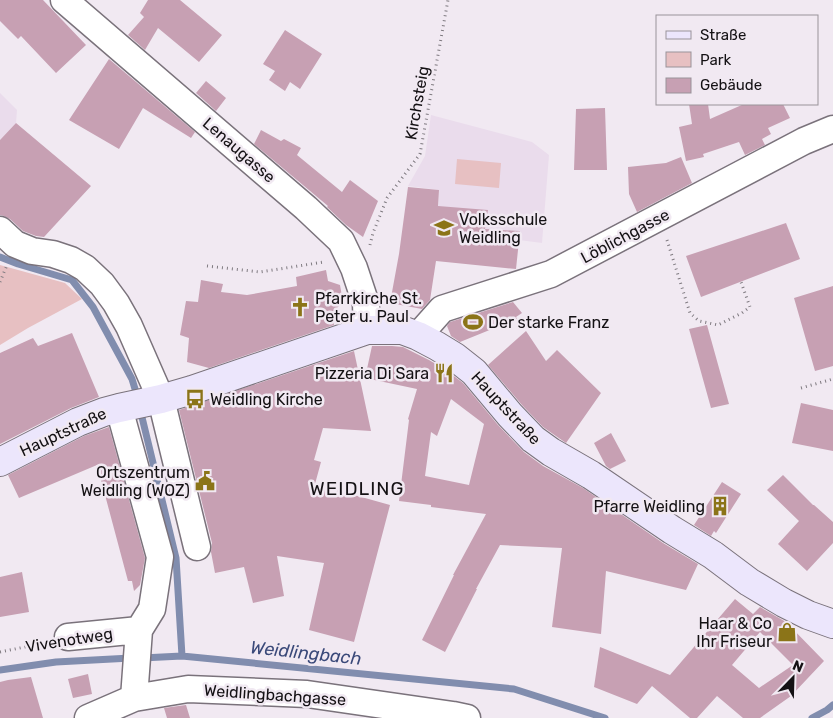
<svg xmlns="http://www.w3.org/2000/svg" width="833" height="718" font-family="Rubik,sans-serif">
<rect width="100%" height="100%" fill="#f1e9f2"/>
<path fill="#eadcec" d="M 0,93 L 17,110 L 16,123 L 0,140 Z
M 431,115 L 532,142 L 549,155 L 542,243 L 519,240 L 520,231 L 485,229 L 488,211 L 437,225 L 439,190 L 408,186 L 425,156 Z"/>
<path fill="#e7c0c2" d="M 457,159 L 501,163 L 499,188 L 455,184 Z
M 0,265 L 65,283 L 82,299 L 28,328 L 0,345 Z"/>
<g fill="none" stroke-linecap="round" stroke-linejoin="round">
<path stroke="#818dae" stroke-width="7" d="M 0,257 L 18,264 L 72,280 L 93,307 L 132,379 L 138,399
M 140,409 L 176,558 L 182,656
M 142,658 L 182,656 L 514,689 L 605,718
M 0,670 L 56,662 L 131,658
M 812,718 L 827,710 L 833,705"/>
</g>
<path fill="#c7a0b3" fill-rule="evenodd" d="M 0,0 L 43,0 L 86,45 L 56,73 L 21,36 L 18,39 L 0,21 Z
M 148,0 L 180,0 L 222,35 L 199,62 L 158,28 L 145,50 L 128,35 L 144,17 L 140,13 Z
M 285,30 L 322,54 L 300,89 L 290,82 L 285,91 L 269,80 L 275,71 L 263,64 Z
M 109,59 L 195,132 L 191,138 L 143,108 L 119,149 L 69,120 Z
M 206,81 L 226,98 L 216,111 L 196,93 Z
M 689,104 L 708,104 L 710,119 L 744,104 L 783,104 L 790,118 L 768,128 L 771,134 L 762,139 L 765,145 L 745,155 L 739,142 L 703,154 L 704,157 L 686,161 L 679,127 L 692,124 Z
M 605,108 L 607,170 L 574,170 L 576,109 Z
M 16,123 L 91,186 L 44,237 L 36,236 L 23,231 L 10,219 L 4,216 L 0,215 L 0,140 Z
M 261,130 L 281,141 L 284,139 L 301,148 L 297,155 L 342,192 L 350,180 L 378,201 L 363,237 L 346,225 L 327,207 L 328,206 L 254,144 Z
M 681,157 L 692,183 L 637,212 L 629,194 L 628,167 L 666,163 Z
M 408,187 L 439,190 L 438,206 L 488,210 L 485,229 L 520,231 L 516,269 L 436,261 L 430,300 L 422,309 L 390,303 L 399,254 Z
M 786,223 L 800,259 L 701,297 L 686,256 Z
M 326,270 L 328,281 L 340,285 L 343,302 L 333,312 L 334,325 L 209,368 L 187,362 L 189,338 L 180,335 L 186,301 L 198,302 L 201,280 L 223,284 L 221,292 L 247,295 L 297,286 L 296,277 Z
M 833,286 L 833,366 L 815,371 L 794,298 Z
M 513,302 L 522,313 L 516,317 L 517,319 L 460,342 L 451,336 L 447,326 L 450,322 Z
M 707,325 L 729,404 L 711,408 L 689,329 Z
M 526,331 L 546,361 L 557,350 L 601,393 L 566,443 L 543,427 L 522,405 L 488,365 Z
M 72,333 L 99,397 L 71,408 L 0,444 L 0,353 L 33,338 L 38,346 Z
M 372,346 L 392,346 L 403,347 L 429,360 L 446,370 L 463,383 L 498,425 L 524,452 L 543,466 L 583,488 L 663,543 L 698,564 L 686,590 L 606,571 L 601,634 L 552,627 L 562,548 L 500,545 L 476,589 L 477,589 L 445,652 L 422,640 L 454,575 L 453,575 L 486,514 L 431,507 L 431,505 L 399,501 L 409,420 L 408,419 L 417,389 L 365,378 ZM 451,399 L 484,424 L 469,485 L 425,476 L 431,432 L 437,436 Z
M 354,351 L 371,431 L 323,428 L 314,460 L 321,462 L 315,484 L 390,505 L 354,642 L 309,630 L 324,563 L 277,556 L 284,596 L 253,603 L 244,567 L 215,573 L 211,552 L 212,543 L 179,410 Z
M 801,403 L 833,410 L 833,451 L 792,443 Z
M 109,427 L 145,558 L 140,585 L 134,591 L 132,581 L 128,581 L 97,465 L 19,498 L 8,475 L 84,436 Z
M 611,433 L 626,461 L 610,469 L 606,466 L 594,443 Z
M 783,475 L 813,505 L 814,505 L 833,522 L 833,543 L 807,571 L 778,544 L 799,521 L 767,490 Z
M 722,482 L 741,494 L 716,533 L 714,531 L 711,536 L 694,525 Z
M 22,572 L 29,612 L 0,617 L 0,577 Z
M 735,599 L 753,614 L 760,607 L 786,622 L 824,661 L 791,696 L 760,718 L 743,718 L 717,696 L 697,718 L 690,718 L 652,686 L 637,704 L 594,687 L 600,647 L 670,675 ZM 760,632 L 793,665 L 759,688 L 732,665 Z
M 88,674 L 92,694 L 73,698 L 68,679 Z
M 31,677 L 43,718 L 0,718 L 0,682 L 8,680 Z
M 186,705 L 190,718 L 167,718 L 164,708 Z"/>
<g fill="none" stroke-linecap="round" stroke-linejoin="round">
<defs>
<path id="street" d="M 64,0 L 306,208 L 341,241 L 354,268 L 366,304 L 367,330
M 0,230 L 15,244 L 32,251 L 53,254 L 71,260 L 85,268 L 102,284 L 116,303 L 129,326 L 161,399 L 197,547
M 418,336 L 442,309 L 551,274 L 804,141 L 833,129
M 119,408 L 160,557 L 152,609 L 139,630 L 134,698
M 68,637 L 139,630
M 88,718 L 134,698 L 188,689 L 307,694 L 453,715 L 467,718"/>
<path id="secondary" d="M 0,462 L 78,422 L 104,412 L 119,408 L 161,399 L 192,390 L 367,330 L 402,330 L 418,336 L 437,346 L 455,357 L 474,372 L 510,415 L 533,439 L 551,452 L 591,475 L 672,530 L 713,555 L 749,582 L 784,603 L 808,615 L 833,624"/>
</defs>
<use href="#street" stroke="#7a727b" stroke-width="29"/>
<use href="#secondary" stroke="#7a727b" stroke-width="30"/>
<path stroke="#7f7a80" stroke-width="3" stroke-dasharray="1 4" stroke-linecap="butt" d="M 667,240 L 690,313 L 699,321 L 718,325 L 742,313 L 750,307 L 741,282
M 370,245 L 373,233 L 387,198 L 420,154 L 448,0
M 207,266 L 260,272 L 324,262
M 0,282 L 7,265
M 801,388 L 833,379
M 0,652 L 45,643"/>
<use href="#street" stroke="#fff" stroke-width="26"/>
<use href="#secondary" stroke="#ece6fc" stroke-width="28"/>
</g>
<defs>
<symbol id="school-bare" viewBox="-9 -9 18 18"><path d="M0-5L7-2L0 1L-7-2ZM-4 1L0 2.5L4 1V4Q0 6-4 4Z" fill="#8b7418" stroke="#f1e9f2" stroke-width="2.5" paint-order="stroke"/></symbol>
<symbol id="church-bare" viewBox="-9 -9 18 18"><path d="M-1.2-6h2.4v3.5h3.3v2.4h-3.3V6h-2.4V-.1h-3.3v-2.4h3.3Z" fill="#8b7418" stroke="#f1e9f2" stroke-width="2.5" paint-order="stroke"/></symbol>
<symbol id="stadium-bare" viewBox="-9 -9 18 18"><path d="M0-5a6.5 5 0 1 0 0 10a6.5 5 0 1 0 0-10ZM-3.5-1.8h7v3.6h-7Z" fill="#8b7418" stroke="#f1e9f2" stroke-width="2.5" paint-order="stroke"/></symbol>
<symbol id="restaurant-bare" viewBox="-9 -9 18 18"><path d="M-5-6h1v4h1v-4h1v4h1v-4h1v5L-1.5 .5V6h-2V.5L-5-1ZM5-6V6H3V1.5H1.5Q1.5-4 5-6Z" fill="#8b7418" stroke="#f1e9f2" stroke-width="2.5" paint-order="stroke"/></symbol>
<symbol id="bus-bare" viewBox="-9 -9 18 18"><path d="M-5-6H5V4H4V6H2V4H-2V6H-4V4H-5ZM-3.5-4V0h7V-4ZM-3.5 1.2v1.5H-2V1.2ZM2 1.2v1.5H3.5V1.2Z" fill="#8b7418" stroke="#f1e9f2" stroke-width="2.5" paint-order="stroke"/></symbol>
<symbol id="civic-bare" viewBox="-9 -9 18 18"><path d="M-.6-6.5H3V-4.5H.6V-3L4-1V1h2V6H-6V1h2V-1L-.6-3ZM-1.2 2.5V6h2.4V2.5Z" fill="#8b7418" stroke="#f1e9f2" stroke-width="2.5" paint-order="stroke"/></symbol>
<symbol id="building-bare" viewBox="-9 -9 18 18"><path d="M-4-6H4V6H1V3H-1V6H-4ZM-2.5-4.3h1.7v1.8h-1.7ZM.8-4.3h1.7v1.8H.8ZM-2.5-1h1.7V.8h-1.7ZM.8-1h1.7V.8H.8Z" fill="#8b7418" stroke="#f1e9f2" stroke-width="2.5" paint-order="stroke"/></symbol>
<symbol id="shop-bare" viewBox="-9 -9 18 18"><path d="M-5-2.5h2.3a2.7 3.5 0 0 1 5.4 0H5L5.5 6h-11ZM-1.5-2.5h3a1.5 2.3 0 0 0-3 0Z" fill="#8b7418" stroke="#f1e9f2" stroke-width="2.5" paint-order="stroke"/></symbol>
</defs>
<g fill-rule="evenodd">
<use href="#school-bare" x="430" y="214" width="28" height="28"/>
<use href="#church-bare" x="286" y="293" width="28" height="28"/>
<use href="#stadium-bare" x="459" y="308" width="28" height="28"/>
<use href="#restaurant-bare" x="430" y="359" width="28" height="28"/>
<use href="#bus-bare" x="181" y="385" width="28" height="28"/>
<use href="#civic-bare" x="191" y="467" width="28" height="28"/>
<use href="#building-bare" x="706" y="492" width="28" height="28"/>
<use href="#shop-bare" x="773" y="618" width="28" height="28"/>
</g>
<g text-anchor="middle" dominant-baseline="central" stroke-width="5" stroke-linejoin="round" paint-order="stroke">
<g font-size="16" fill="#141114" stroke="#f1e9f2">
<text transform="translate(417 103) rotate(-80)">Kirchsteig</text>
<text transform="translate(239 150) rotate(41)">Lenaugasse</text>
<text transform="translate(625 236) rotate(-28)">Löblichgasse</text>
<text transform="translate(506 408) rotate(47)">Hauptstraße</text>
<text transform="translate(63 432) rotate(-25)">Hauptstraße</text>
<text transform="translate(69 640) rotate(-9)">Vivenotweg</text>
<text transform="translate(275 695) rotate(4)">Weidlingbachgasse</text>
</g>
<g font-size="16" fill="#141114" stroke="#f1e9f2" text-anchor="start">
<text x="459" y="219">Volksschule<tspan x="459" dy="18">Weidling</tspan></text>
<text x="315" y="298">Pfarrkirche St.<tspan x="315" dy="18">Peter u. Paul</tspan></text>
<text x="488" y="322">Der starke Franz</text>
<text x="429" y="373" text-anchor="end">Pizzeria Di Sara</text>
<text x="210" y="399">Weidling Kirche</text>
<text x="190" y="472" text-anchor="end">Ortszentrum<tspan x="190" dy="18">Weidling (WOZ)</tspan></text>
<text x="705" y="506" text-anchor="end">Pfarre Weidling</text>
<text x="772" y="623" text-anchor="end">Haar &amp; Co<tspan x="772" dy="18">Ihr Friseur</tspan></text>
</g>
<g font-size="18" font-style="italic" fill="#3a4979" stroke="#f1e9f2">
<text transform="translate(306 653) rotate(6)">Weidlingbach</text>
</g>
<g font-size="19" letter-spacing="1" fill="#141114" stroke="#f1e9f2">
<text x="357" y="488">WEIDLING</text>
</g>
</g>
<rect x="656" y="15" width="162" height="90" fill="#f1e9f2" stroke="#999399"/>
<rect x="666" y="31" width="25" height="8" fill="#ece6fc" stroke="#999399"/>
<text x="700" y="40" font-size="15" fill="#141114">Straße</text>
<rect x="666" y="52" width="25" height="15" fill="#e7c0c2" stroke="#999399"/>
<text x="700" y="65" font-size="15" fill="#141114">Park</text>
<rect x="666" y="78" width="25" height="15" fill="#c7a0b3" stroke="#999399"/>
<text x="700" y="90" font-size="15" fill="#141114">Gebäude</text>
<g transform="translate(793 678) rotate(23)" stroke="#f1e9f2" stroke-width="4" paint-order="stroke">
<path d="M0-4L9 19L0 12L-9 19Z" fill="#141114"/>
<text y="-8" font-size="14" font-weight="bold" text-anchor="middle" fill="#141114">N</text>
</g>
</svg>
